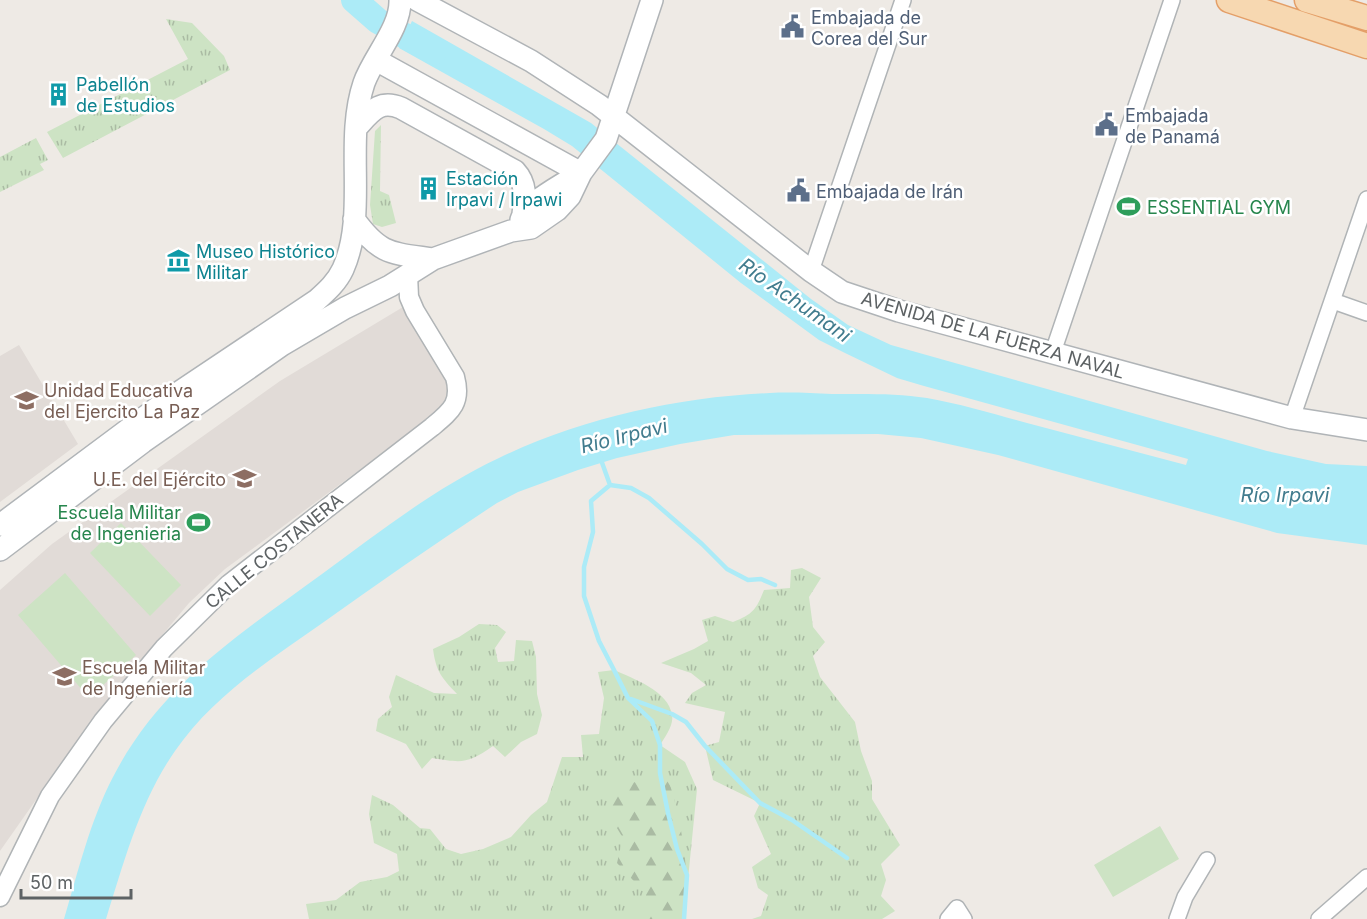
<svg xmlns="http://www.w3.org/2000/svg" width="1367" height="919" font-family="Inter,sans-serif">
<defs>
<pattern id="grass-tufts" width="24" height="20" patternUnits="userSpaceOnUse" patternTransform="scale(1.5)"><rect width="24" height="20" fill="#cde3c4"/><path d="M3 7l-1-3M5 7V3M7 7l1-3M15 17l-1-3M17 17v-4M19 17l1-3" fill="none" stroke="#aabba3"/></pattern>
<pattern id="forest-firs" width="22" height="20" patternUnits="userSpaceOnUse" patternTransform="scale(1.5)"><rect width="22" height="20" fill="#cde3c4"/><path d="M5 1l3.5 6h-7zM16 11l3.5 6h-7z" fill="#aabba3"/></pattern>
</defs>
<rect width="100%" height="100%" fill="#eeeae5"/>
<path fill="#e1dbd7" d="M 403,307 L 449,383 L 449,400 L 434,415 L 225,569 L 189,603 L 97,713 L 0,851 L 0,590 L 52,544 L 280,381 Z
M 19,345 L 78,444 L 0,502 L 0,356 Z"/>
<path fill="url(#grass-tufts)" d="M 166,19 L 192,23 L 224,56 L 230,70 L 63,158 L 47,132 L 188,59 Z
M 381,125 L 380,191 L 389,195 L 396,223 L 382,227 L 373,224 L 370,205 L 375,131 Z
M 36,138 L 48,160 L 40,164 L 44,170 L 0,192 L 0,157 Z
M 802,568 L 821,578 L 809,597 L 813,627 L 825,642 L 813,656 L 820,677 L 855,722 L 861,751 L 872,781 L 872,799 L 900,845 L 881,864 L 886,880 L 881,896 L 895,911 L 882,919 L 752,919 L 761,916 L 768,895 L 758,888 L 752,867 L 771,854 L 754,816 L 760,803 L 713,780 L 705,746 L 719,742 L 725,712 L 685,703 L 692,693 L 706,685 L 691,673 L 661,663 L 694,649 L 708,641 L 702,620 L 715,616 L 733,622 C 753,614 756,610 764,590 L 790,588 L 791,570 Z
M 479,624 L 497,625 L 506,632 L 495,648 L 498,662 L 514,661 L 516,640 L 532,641 L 536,657 L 537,694 L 542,715 L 537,734 L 521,742 L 505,757 L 493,746 C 467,764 463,763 432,758 L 422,769 L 406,744 L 376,731 L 378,719 L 392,707 L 389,697 L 396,675 L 434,693 L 457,694 C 442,678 436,672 433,649 L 459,637 Z
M 614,670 C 632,678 669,691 672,715 C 674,725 665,737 660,745 L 685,762 L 697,789 L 684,919 L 309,919 L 306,904 L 336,900 L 360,882 L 387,877 L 399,871 L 397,854 L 374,843 L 369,814 L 372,795 L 393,805 L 420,828 L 430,829 L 446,849 L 461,854 L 483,849 L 511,837 L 531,815 L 547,802 L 562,757 L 583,757 L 581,735 L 599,734 L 604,698 L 598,672 Z"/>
<path fill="url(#forest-firs)" d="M 669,781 C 682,826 691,872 684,919 L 642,919 L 646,894 L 617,863 L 623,838 L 606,810 L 612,783 Z"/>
<path fill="#cde3c4" d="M 121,523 L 181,585 L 150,616 L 90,553 Z
M 65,573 L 136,655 L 89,698 L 18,615 Z
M 1160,826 L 1179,859 L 1113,897 L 1094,865 Z"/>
<path fill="#acebf7" d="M 412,21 L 591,123 L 811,299 L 848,325 L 891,345 L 1267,451 L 1326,464 L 1367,466 L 1367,545 L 1277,533 L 998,455 L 921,438 L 878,434 L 734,435 L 680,444 L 617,458 L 578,470 L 518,492 L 497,503 C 437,542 379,583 321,624 C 268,661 212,697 175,751 C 140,801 124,862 106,919 L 64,919 C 78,872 90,821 113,777 C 161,684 240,634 322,574 C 378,533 435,488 499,458 C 582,418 678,397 770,393 C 790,392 811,393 832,394 C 863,394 897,393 927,398 C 961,404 994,414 1027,423 C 1080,437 1133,451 1186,465 L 1188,459 L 924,386 L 897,378 L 845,353 L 819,340 L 741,283 L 572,146 L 544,129 L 399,48 Z"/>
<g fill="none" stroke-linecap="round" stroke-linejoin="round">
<path stroke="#acebf7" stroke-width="4.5" d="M 600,457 L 610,485 L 591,501 L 593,532 L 584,567 L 584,596 L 599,641 L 614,670 L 628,698 L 652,721 L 660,745 L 660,773 L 668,813 L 677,849 L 687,875 L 684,919
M 610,485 L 631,488 L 649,498 L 702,544 L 727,569 L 748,580 L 761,579 L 775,585
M 631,699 L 672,714 L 686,722 L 705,746 L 760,803 L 792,820 L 847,858"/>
<path stroke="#acebf7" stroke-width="26" d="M 354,0 L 378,21 L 434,52"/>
<defs>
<path id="minor" d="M 811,271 L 903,0
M 1333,301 L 1367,313
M 1053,352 L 1172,0
M 1292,418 L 1367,199
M 948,919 L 957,908 L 964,919
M 1177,919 L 1185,897 L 1207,860
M 1319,919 L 1367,877"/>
<path id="tertiary" d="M 0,897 L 50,796 L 103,721 L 164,648 L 229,584 L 432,427 C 451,411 462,403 455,377 L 415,311 L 409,297 L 408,275"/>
<path id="secondary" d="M 417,0 L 531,61 L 599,105 L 811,271 L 842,292 L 899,311 L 1292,418 L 1367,430
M 376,60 L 581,173
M 357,127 C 371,112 379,99 401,108 L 515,171 C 527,184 525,198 523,214
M 354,219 C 380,255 391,253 433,259
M 521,220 C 526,203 565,183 581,173
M 0,525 L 169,399 L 317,300 C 327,291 337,282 343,269 C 368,213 344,142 364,83 C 373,57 401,28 400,0
M 0,550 L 143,442 L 282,345 L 345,308 L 390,286 L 433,259 L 511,231 L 531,228 L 557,210 L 570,196 L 581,173 L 606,139 L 652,0"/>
<path id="primary" d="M 1229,0 L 1367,46
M 1307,0 L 1367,18"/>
</defs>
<use href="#minor" stroke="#b0b4b6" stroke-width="18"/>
<use href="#tertiary" stroke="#b0b4b6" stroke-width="21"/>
<use href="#secondary" stroke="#b0b4b7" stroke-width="24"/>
<use href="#primary" stroke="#e49f68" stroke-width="27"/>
<use href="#minor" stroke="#fff" stroke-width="15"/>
<use href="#tertiary" stroke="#fff" stroke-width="18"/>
<use href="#secondary" stroke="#fff" stroke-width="21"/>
<use href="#primary" stroke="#f7d8b1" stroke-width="24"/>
</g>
<defs>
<symbol id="civic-bare" viewBox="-9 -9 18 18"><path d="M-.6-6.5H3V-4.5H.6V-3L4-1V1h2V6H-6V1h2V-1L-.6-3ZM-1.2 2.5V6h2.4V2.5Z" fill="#5c6f8a" stroke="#fff" stroke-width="2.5" paint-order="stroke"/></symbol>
<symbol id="building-bare" viewBox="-9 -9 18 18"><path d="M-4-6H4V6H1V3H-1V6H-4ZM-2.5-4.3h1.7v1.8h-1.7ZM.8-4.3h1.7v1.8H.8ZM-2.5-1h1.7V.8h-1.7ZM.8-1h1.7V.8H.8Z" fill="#0f9aa8" stroke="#fff" stroke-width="2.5" paint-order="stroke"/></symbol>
<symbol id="stadium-bare" viewBox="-9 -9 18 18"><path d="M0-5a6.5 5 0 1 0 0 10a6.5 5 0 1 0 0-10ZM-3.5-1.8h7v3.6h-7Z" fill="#2e9e5b" stroke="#fff" stroke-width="2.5" paint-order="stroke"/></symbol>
<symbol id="museum-bare" viewBox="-9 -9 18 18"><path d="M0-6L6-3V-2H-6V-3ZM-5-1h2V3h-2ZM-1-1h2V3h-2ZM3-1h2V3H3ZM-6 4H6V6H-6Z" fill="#0f9aa8" stroke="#fff" stroke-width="2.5" paint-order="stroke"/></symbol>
<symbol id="school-bare" viewBox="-9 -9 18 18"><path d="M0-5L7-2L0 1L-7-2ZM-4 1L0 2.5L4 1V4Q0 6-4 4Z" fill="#8d6e63" stroke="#fff" stroke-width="2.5" paint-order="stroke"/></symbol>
<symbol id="university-bare" viewBox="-9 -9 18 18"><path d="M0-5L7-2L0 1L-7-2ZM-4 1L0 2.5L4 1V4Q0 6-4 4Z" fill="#8d6e63" stroke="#fff" stroke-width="2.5" paint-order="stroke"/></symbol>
</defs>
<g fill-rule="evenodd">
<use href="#civic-bare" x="776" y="10" width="33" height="33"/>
<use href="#building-bare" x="42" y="78" width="33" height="33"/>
<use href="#civic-bare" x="1090" y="108" width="33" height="33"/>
<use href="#building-bare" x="412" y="172" width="33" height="33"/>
<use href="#civic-bare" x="782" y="174" width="33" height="33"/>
<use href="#stadium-bare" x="1112" y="190" width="33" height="33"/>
<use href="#museum-bare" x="162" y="244" width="33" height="33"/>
<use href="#school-bare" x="10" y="384" width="33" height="33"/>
<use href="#school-bare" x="228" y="462" width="33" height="33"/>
<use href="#stadium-bare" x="182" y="506" width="33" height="33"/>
<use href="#university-bare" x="48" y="660" width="33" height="33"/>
</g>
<g text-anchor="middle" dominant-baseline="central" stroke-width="5" stroke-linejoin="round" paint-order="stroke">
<g font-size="18" fill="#4e5e75" stroke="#fff" text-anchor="start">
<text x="811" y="17">Embajada de<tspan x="811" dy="21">Corea del Sur</tspan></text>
<text x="1125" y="115">Embajada<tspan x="1125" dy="21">de Panamá</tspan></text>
<text x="816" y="191">Embajada de Irán</text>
</g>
<g font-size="18" fill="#0d838f" stroke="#fff" text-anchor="start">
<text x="76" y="84">Pabellón<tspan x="76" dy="21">de Estudios</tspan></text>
<text x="446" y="178">Estación<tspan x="446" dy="21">Irpavi / Irpawi</tspan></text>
<text x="196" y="251">Museo Histórico<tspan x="196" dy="21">Militar</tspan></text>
</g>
<g font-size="18" fill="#27864d" stroke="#fff" text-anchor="start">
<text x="1147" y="207">ESSENTIAL GYM</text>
<text x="181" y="512" text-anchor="end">Escuela Militar<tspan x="181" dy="21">de Ingenieria</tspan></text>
</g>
<g font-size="18" fill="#5d6264" stroke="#fff">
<text transform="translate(993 335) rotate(16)">AVENIDA DE LA FUERZA NAVAL</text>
<text transform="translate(274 551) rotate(-39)">CALLE COSTANERA</text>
</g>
<g font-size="18" fill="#785e54" stroke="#fff" text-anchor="start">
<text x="44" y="390">Unidad Educativa<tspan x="44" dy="21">del Ejercito La Paz</tspan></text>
<text x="226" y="479" text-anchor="end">U.E. del Ejército</text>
<text x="82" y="667">Escuela Militar<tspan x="82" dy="21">de Ingeniería</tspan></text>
</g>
<g font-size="20" font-style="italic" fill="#417c8e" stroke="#fff">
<text transform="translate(795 300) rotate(35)">Río Achumani</text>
<text transform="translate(624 436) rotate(-14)">Río Irpavi</text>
<text x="1285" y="495">Río Irpavi</text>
</g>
</g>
<path d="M21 889v9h110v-9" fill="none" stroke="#5d6264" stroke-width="3"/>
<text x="30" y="889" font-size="18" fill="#5d6264" stroke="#ffffff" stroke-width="4.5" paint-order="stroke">50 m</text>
</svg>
